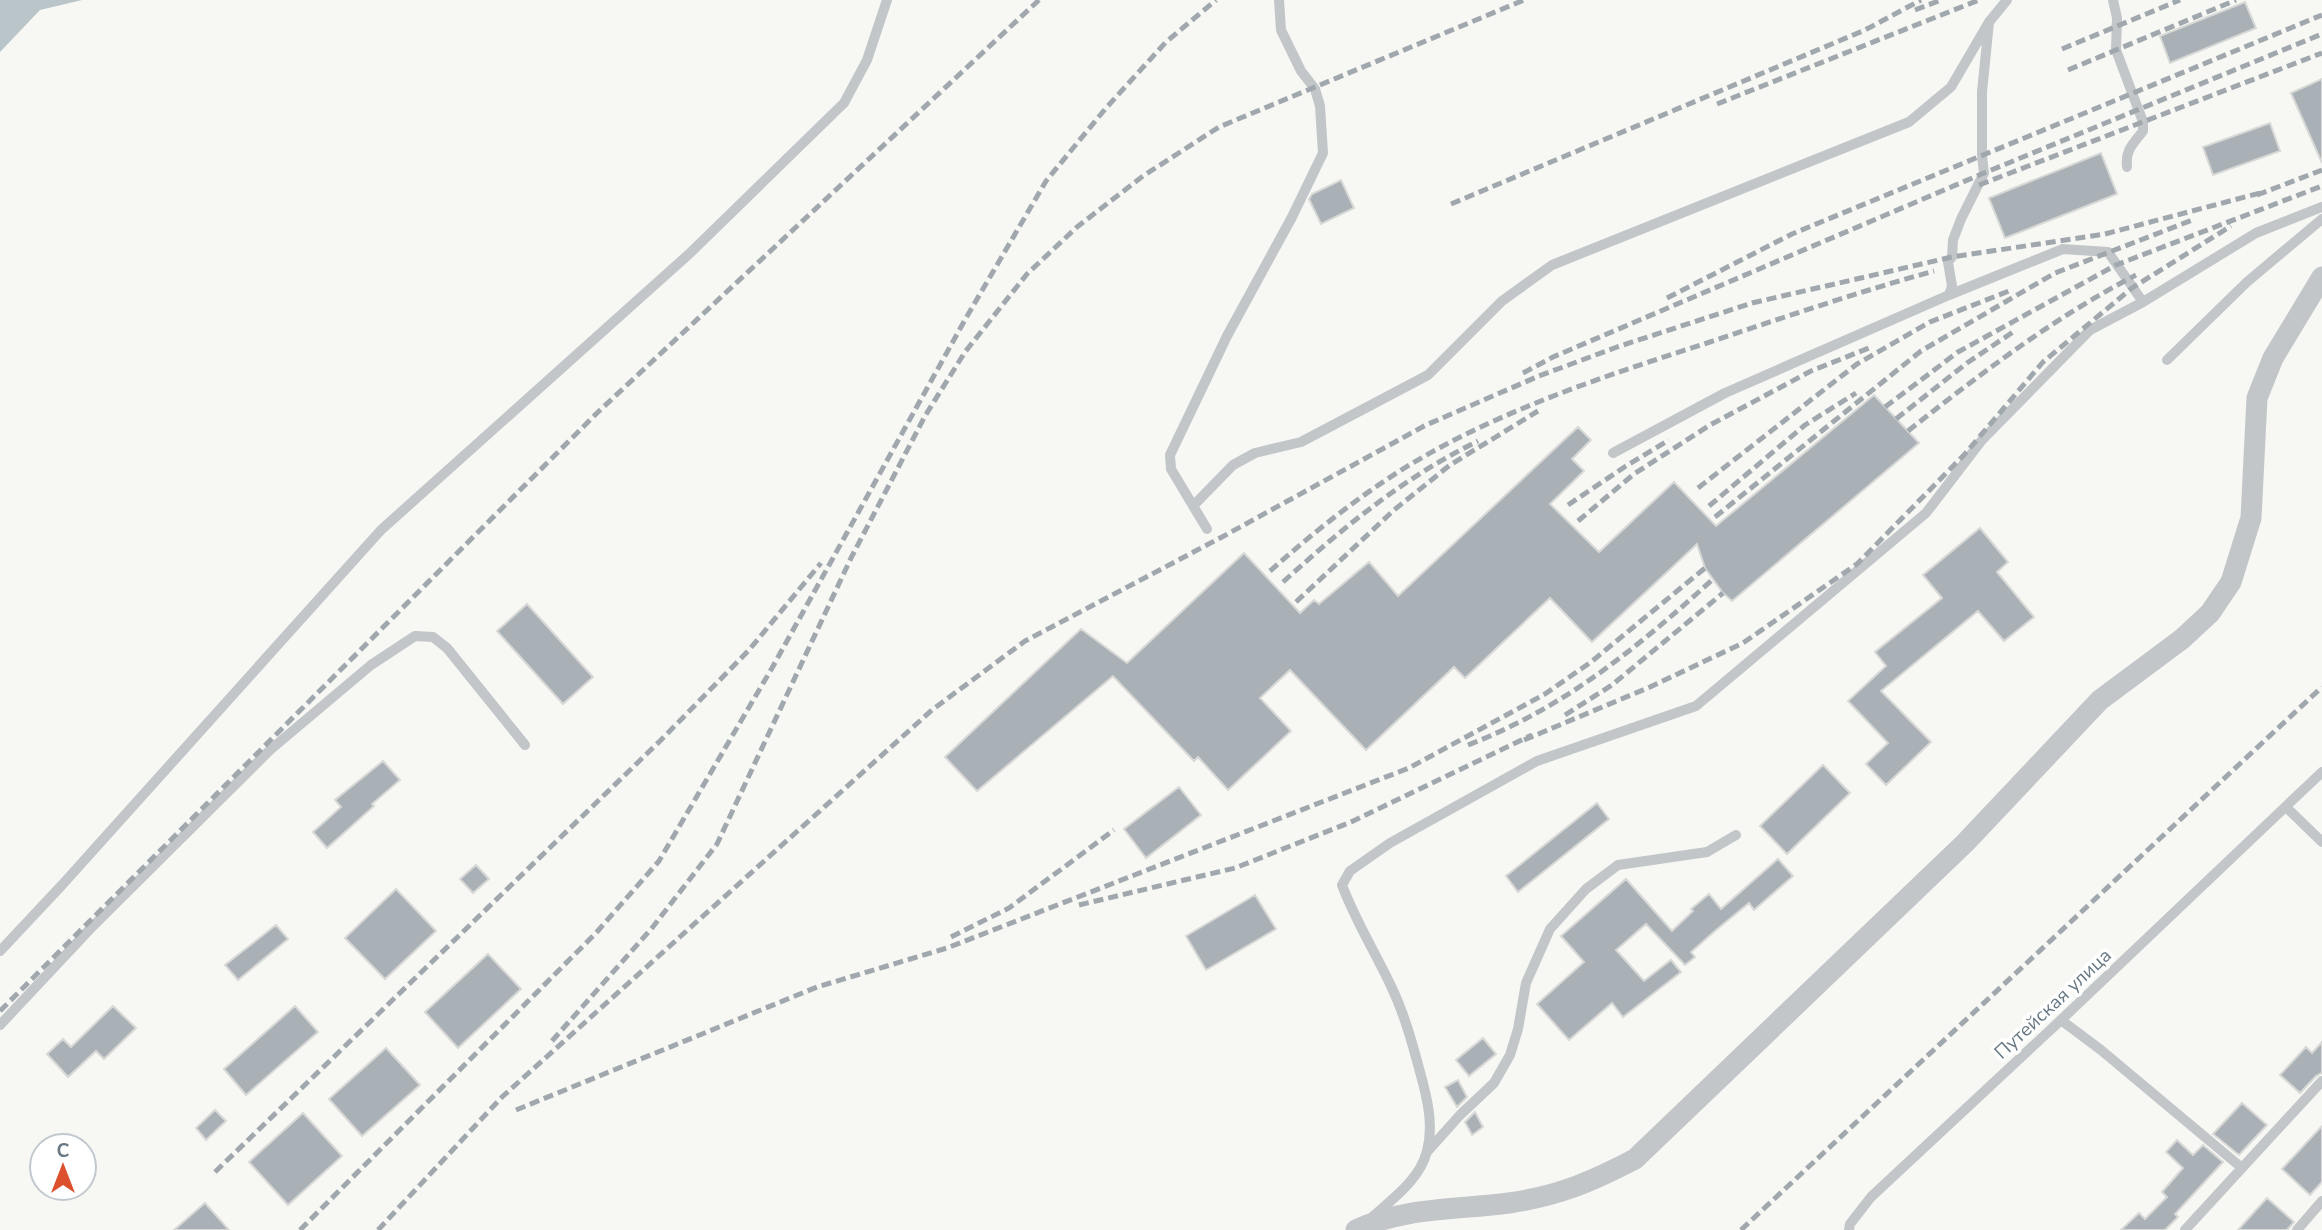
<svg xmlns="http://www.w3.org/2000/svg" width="2322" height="1230" font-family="'Nunito Sans',sans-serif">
<rect width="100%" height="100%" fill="#f7f7f4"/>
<path fill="#b9c5c8" d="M 0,0 L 82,0 L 40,10 L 0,52 Z"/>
<path fill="#a9b1b6" stroke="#d8d8d6" stroke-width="2" d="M 2245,2 L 2256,28 L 2170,63 L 2160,36 Z
M 2322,79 L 2322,163 L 2291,93 Z
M 2270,123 L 2280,151 L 2213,175 L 2203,147 Z
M 2101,153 L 2117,194 L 2005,238 L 1989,198 Z
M 1341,180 L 1354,208 L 1321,224 L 1309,199 L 1312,194 Z
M 1874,395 L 1919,443 L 1732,601 L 1723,593 L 1705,568 L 1697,544 L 1592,642 L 1550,598 L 1465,678 L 1454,667 L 1366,750 L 1290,670 L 1260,698 L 1291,731 L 1228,790 L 1198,757 L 1194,761 L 1113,676 L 977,791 L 945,757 L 1081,629 L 1127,663 L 1244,553 L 1300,613 L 1314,600 L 1319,604 L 1369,562 L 1398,596 L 1578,427 L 1591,440 L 1572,459 L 1584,471 L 1550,504 L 1599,552 L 1674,482 L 1716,526 Z
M 1980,528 L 2008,562 L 1997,572 L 2034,617 L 2004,641 L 1978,611 L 1881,691 L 1931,742 L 1886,785 L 1866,764 L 1888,743 L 1848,701 L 1886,666 L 1875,652 L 1942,598 L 1923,575 Z
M 527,604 L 593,677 L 563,704 L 497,631 Z
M 383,761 L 400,780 L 372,804 L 374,806 L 327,848 L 313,832 L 341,807 L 335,800 Z
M 1823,765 L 1850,793 L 1787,854 L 1760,826 Z
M 1179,787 L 1201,815 L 1146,858 L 1124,829 Z
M 1597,803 L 1609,819 L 1518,892 L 1506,876 Z
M 1778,859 L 1793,876 L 1754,910 L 1749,903 L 1716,930 L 1691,952 L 1695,957 L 1685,965 L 1646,924 L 1616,950 L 1644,981 L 1671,960 L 1681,972 L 1623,1017 L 1612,1003 L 1569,1040 L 1537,1004 L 1584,962 L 1561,936 L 1626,879 L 1672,931 L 1693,911 L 1691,909 L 1709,894 L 1721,909 Z
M 476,865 L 489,879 L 473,893 L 460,879 Z
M 396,889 L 436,931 L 385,979 L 345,938 Z
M 1255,895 L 1276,929 L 1206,970 L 1186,936 Z
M 276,925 L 288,939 L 238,980 L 225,965 Z
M 488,954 L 521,989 L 458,1048 L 425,1012 Z
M 113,1006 L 136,1028 L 104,1059 L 96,1051 L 68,1077 L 47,1054 L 63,1039 L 71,1047 Z
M 295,1006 L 318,1032 L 246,1095 L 224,1069 Z
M 1483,1038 L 1496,1054 L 1469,1076 L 1456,1060 Z
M 2322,1042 L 2322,1073 L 2316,1076 L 2300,1093 L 2280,1075 L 2306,1047 L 2312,1053 Z
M 386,1048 L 420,1085 L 362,1136 L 329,1099 Z
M 1458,1080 L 1467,1097 L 1457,1107 L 1445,1087 Z
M 2242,1103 L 2267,1125 L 2239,1155 L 2213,1134 Z
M 215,1110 L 226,1121 L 206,1140 L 196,1128 Z
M 1475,1112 L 1483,1127 L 1472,1135 L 1465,1122 Z
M 303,1113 L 342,1156 L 288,1205 L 249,1162 Z
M 2322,1126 L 2322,1182 L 2310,1195 L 2282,1169 Z
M 2177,1140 L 2193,1155 L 2203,1145 L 2223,1162 L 2175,1214 L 2178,1217 L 2165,1230 L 2121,1230 L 2139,1213 L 2145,1219 L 2167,1197 L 2162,1192 L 2183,1168 L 2166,1152 Z
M 2267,1198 L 2294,1222 L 2287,1230 L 2238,1230 Z
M 205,1203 L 229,1230 L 174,1230 Z"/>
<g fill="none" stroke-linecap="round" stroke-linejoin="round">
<path stroke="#c2c6c9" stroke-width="10" d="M 2113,0 L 2117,18 L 2116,50 L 2143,122 L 2143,131 C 2133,144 2125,150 2127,167
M 1949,295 L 2063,249 L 2108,252 L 2143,302
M 2167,360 L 2247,282 L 2322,219
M 1613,453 L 1725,393 L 1949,295 L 1952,286 L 1948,262 L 1952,257 L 1953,240 L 1961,219 L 1984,173 L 1982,156 L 1982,92 L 1989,22 L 2007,0
M 1193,506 L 1233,465 L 1255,453 L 1301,442 L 1428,375 L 1502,301 L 1552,265 L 1909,122 L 1951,87 L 1989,22
M 1207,529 L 1171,469 L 1170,455 L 1227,336 L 1292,217 L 1323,153 L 1320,106 L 1315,89 L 1301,71 L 1281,30 L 1279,0
M 2286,807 L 2322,842
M 0,951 L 62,885 L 381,530 L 689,254 L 844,103 L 867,60 L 887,0
M 2061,1020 L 2101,1050 L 2242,1168
M 0,1025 L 90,929 L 270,750 L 371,665 L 415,636 L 433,637 L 447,648 L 525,745
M 1427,1152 L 1460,1115 L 1494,1083 L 1510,1055 L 1518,1029 L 1526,983 L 1550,929 L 1586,889 L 1618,865 L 1707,852 L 1736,835
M 1370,1219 C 1391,1200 1420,1180 1427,1151 C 1434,1125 1427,1097 1420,1072 C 1412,1042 1404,1013 1391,986 C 1375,952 1355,920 1342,885 L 1350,871 L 1390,843 L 1537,761 L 1696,706 L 1926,513 L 1982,440 L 2090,330 L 2143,302 L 2256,233 L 2322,207
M 1849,1230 L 1850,1224 L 1871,1197 L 2061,1020 L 2322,772
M 2185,1230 L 2322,1081
M 2297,1230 L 2322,1201"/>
<path stroke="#c2c6c9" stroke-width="21" d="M 1356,1230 C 1403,1207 1458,1210 1509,1203 C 1558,1196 1591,1182 1635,1159 L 1965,843 L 2100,700 L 2182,639 L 2210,613 L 2231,582 L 2251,518 L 2257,398 L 2273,358 L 2322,277"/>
<path stroke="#a1a8ad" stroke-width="5" stroke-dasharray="10 5" stroke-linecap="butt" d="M 1915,10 L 1941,0
M 2062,49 L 2180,0
M 2068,70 L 2236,0
M 1717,104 L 1979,0
M 1979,185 L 2322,53
M 2257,195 L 2322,170
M 1451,204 L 1865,30 L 1921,0
M 1667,298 L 1792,234 L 2322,15
M 1523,373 L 1553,357 L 1984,173 L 2322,34
M 1885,407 L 1958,352 L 2116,265 L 2322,186
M 1896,419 L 1967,363 L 2013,332
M 1908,431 C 1980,374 2055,317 2136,275
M 1698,488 L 1857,364 L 1930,322 L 2009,291
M 1568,505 L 1626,466 L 1669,440
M 1709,506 L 1805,425 L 1856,393
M 1715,517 L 1921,351 L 2055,273 L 2195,219
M 1578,521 L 1634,474 L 1710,425 L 1811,371 L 1869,348
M 1270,571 C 1323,524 1379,480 1441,447 C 1525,402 1617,372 1707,343 C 1782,318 1858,292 1934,271
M 1283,582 C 1345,526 1403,478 1478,441
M 1296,602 L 1394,510 L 1450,465 L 1538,411
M 1565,715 L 1612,685 L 1723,593
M 1524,740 L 1650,687 L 1743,643 L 1857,564 L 1964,455 L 2043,362 L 2132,288 L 2231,226
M 1468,745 C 1564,708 1637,648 1712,580
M 1079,905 L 1235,868 L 1351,822 L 1532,735
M 951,937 L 1009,908 L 1114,830
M 0,1011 L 597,413 L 1039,0
M 552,1041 L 652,928 L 717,844 L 851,558 L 925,416 L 965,352 L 1027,274 L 1077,227 L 1143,176 L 1219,127 L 1524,0
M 516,1110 L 817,987 L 947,948 L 1409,768 L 1545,694 L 1591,662 L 1705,568
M 215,1172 L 661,740 L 749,650 L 821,563
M 300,1230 L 596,933 L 659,861 L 772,668 L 966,318 L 1046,181 L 1106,108 L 1166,42 L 1216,0
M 378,1230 L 502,1097 L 932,710 L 1025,641 L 1222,537 L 1426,425 L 1539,376 L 1617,347 L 1752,303 L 1952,257 L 2105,234 L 2264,192
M 1741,1230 L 2322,687"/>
</g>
<g text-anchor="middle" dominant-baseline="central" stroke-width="7" stroke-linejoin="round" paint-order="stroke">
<g font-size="19" fill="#677884" stroke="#fff">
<text transform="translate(2053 1004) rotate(-43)">Путейская улица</text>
</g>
</g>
<g transform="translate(63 1167)"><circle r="33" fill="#ffffff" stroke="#c2c9ce" stroke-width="2"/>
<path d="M0-5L12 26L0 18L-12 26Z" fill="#dd502d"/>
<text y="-10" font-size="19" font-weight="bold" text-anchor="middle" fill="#677884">С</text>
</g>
</svg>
